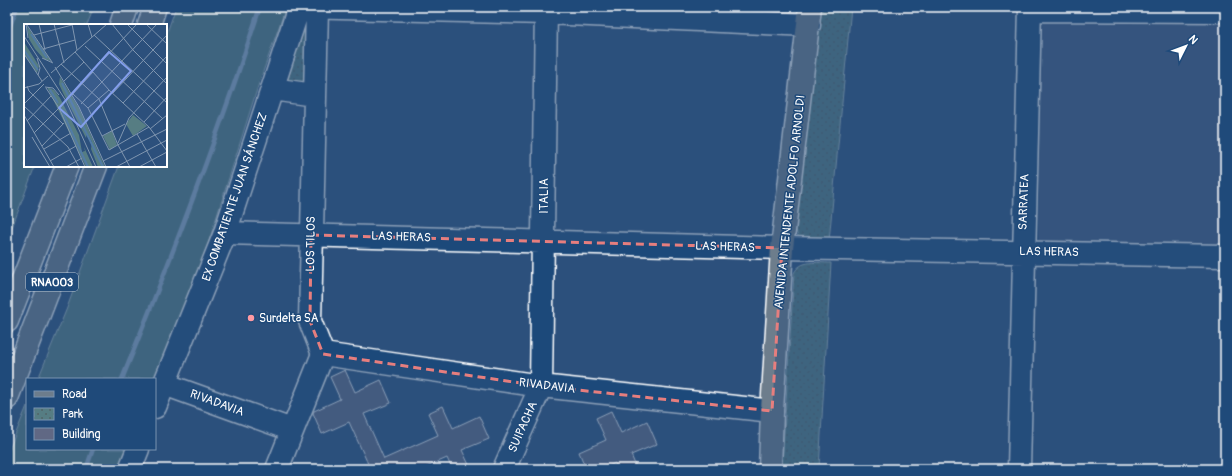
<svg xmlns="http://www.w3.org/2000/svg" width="1232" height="476" font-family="Pangolin,sans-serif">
<defs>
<pattern id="park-dots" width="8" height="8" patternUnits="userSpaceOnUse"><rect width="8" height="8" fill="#567d83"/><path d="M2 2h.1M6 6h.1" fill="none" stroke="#516468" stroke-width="1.8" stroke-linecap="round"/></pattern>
</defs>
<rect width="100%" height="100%" fill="#2c507c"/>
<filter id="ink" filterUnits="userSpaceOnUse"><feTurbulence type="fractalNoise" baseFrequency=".025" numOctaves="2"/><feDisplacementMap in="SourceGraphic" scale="8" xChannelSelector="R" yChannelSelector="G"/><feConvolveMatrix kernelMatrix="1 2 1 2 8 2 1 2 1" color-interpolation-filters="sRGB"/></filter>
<g filter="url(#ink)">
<path fill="#405a81" d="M 1038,7 L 1225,7 L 1225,247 L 1039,244 Z"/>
<path fill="#567d83" stroke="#aabec1" d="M 7,7 L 94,7 L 87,25 L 25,25 L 25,166 L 35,166 L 7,241 Z
M 176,7 L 286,7 L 259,83 L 208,244 L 155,381 L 155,379 L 38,379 L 67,308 L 119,166 L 166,166 L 166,35 Z
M 27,406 L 27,449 L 129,449 L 120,469 L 7,469 L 7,455 Z"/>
<path fill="url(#park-dots)" stroke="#aabec1" d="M 821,7 L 851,7 L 829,241 L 801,240 L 797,234 L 795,226 Z
M 305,25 L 307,26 L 306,91 L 282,86 L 303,26 Z
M 831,263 L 819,469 L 784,469 L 782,465 L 794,273 C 801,259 817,263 831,263 Z"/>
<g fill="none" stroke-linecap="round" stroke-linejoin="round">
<path stroke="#97b0ca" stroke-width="4.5" d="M 7,34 L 17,7
M 122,379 C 172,257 219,133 260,7
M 86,469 L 93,449"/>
</g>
<path fill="#606884" stroke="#fff" d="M 345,370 L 355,392 L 381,380 L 391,403 L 364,414 L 384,459 L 438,435 L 428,413 L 443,406 L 453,428 L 479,416 L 489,439 L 462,450 L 471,469 L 452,469 L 447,458 L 422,469 L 362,469 L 369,466 L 349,422 L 322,434 L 313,413 L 314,411 L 340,399 L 330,377 Z
M 611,411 L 621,433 L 647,421 L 657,444 L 631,455 L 637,469 L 618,469 L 615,463 L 602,469 L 586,469 L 579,452 L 606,440 L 596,418 Z"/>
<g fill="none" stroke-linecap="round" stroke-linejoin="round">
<defs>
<path id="minor" d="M 299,7 L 546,13 L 809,25
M 1030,10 L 1225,11
M 272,89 L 314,95
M 225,233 L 782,248 L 1225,256
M 323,354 L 541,386 L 772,411
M 164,384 L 292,430
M 155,407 L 225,233 L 299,7
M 130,469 L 138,449
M 277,469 L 323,354 L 310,321 L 317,8
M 504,469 L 541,386 L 546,7
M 1019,469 L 1030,7"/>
<path id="major" d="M 770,469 L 772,411 L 782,248 L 810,7"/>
<path id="highway" d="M 121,25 L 127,7
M 149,25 L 155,7
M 7,321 L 67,166
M 7,398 L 96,166"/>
</defs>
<use href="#minor" stroke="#fff" stroke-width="25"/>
<use href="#major" stroke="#fff" stroke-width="25"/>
<use href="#highway" stroke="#fff" stroke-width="25"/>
<use href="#minor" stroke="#1f4a7a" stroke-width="22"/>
<use href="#major" stroke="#6d7d8c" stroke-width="22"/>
<use href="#highway" stroke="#6d7d8c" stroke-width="22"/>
</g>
</g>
<path d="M0 0H1232V476H0ZM 311,235 L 782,248 L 772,411 L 541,386 L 323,354 L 310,321 Z" fill="#2c507c" fill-opacity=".55" fill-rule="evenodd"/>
<path fill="none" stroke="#e67e7e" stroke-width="3" stroke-dasharray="8 5" stroke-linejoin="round" d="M 311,235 L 782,248 L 772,411 L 541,386 L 323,354 L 310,321 Z"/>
<circle fill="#ff9aa2" stroke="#1f4a7a" stroke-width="1.5" cx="251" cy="318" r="4"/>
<g text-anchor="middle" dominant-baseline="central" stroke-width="3" stroke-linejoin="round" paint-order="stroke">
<rect fill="#1f4a7a" stroke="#bcc9d7" stroke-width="1" x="26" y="273" width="52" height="18" rx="3"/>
<g font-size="11" font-weight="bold" fill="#fff">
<text x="52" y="282">RNA003</text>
</g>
<g font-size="12" fill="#fff" stroke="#1f4a7a">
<text transform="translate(544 196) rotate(-90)">ITALIA</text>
<text transform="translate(235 197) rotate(-71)">EX COMBATIENTE JUAN SÁNCHEZ</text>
<text transform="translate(790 202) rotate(-84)">AVENIDA INTENDENTE ADOLFO ARNOLDI</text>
<text transform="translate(1024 202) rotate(-88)">SARRATEA</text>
<text transform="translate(401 237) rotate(2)">LAS HERAS</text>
<text transform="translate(311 244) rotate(-89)">LOS TILOS</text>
<text transform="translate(725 247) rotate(2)">LAS HERAS</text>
<text transform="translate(1049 252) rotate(1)">LAS HERAS</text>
<text transform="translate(547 386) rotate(7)">RIVADAVIA</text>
<text transform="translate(217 403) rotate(20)">RIVADAVIA</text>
<text transform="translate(523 427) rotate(-66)">SUIPACHA</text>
</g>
<g font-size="12" fill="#fff" stroke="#1f4a7a" text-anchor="start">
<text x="259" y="318">Surdelta SA</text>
</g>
</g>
<g transform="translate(24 24)">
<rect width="143" height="143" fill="#2c507c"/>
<path d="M 3,2 L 27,37 L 20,35 L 11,25 L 5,15 ZM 0,18 L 15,42 L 13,49 L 0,30 ZM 36,53 L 55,84 L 81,143 L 74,143 L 67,125 L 68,118 L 63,109 L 62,114 L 39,69 L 35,60 ZM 23,63 L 30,66 L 36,74 L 55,111 L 58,128 L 61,127 L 60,123 L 69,143 L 62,143 ZM 109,91 L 123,102 L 109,112 L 102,100 Z" fill="#567d83"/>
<path d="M 88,107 L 93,121 L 86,126 L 79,112 Z" fill="#567d83"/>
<path fill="none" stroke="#517ba6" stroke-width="2" d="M 7,10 L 23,34M 0,26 L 14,46M 38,59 L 79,143M 26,66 L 34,79M 38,87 L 64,143"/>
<path fill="none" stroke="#8096b0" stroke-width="1" d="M 2,0 L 4,14M 15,0 L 21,26M 30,0 L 40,39M 48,0 L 53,26M 64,0 L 68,13M 88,0 L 109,26 L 143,60M 103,0 L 143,40M 122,0 L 143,20M 3,1 L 28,38M 10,11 L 48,1M 70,11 L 143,79M 0,12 L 42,77 L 72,143M 61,22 L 139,95M 19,25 L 51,16M 51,28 L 85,66 L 125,103 L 143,127M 0,30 L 18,57M 13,34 L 16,44 L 14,51M 18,34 L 29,39M 78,37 L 113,0M 37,40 L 75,75 L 94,121 L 106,143M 31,43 L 55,83 L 82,143M 27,49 L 83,0M 40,57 L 60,38M 3,62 L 5,67 L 39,100M 21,63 L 29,64 L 35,71M 0,64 L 15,60 L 24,52M 22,64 L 35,84 L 61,143M 89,69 L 143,11M 49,70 L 64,84 L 85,126 L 125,103M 48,71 L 69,48M 99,79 L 143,32M 0,80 L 20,60M 57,80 L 133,0M 0,82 L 44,123 L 55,143M 64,84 L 85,66M 0,91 L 30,143M 3,97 L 27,72M 120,98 L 143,73M 126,105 L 143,91M 10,109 L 35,84M 113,110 L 132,143M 78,112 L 101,100M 8,113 L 26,143M 94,119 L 105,94 L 143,53M 18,122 L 40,99M 20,125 L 47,109M 26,137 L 52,122M 79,137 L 143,105M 42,143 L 58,134M 92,143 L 143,116M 115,143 L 143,128"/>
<path fill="#839eea" fill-opacity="0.15" stroke="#839eea" stroke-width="2" d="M 85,28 L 107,47 L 57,103 L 35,84 Z"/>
<rect width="143" height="143" fill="none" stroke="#fff" stroke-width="2"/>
</g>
<rect width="1232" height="476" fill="none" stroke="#1f4a7a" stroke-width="24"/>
<rect x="12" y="12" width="1208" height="452" fill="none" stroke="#fff" stroke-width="1.5" filter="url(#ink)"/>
<rect x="26" y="378" width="130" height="72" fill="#1f4a7a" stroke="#7992af"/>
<rect x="34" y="391" width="20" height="6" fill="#6d7d8c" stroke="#7992af"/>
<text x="62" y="398" font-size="12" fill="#ffffff">Road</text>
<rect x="34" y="408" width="20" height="12" fill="url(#park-dots)" stroke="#7992af"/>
<text x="62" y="418" font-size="12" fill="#ffffff">Park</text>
<rect x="34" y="428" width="20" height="12" fill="#606884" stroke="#7992af"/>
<text x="62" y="438" font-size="12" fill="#ffffff">Building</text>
<g transform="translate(1186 46) rotate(48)" stroke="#1f4a7a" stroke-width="3" paint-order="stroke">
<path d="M0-3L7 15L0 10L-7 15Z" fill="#ffffff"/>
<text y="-6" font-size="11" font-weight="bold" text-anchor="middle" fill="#ffffff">N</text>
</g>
</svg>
